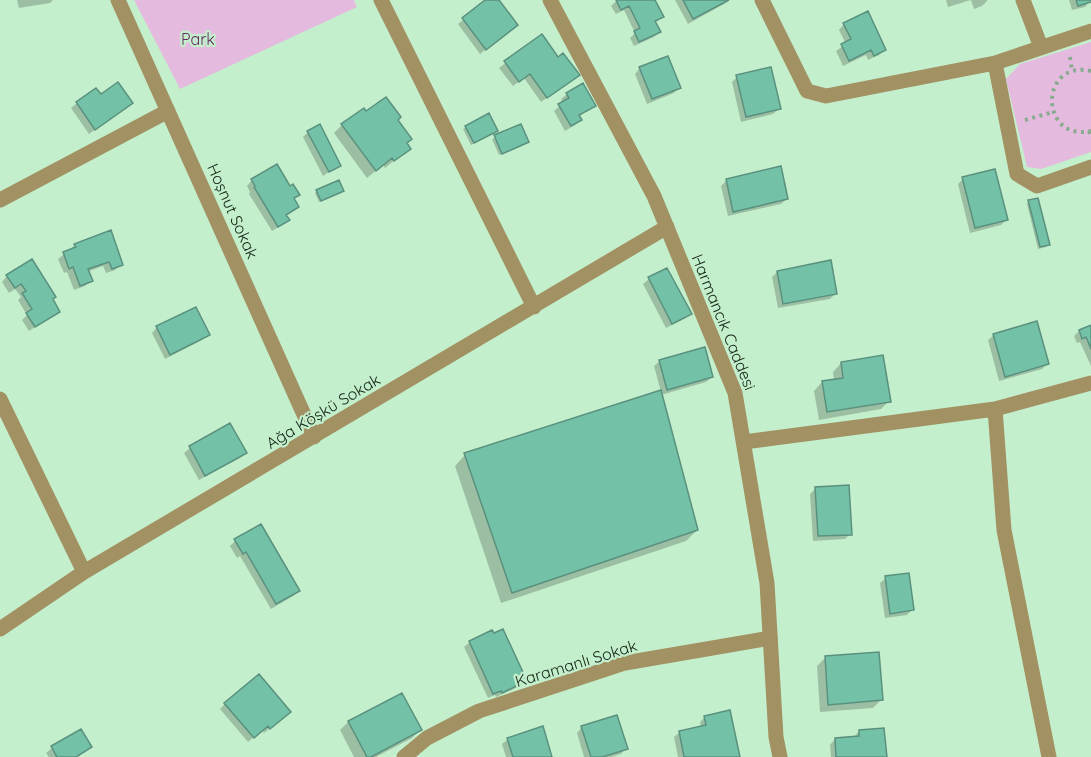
<svg xmlns="http://www.w3.org/2000/svg" width="1091" height="757" font-family="Quicksand,sans-serif">
<rect width="100%" height="100%" fill="#c4efcc"/>
<path fill="#e4bbdf" d="M 134,0 L 354,0 L 357,7 L 180,89 Z
M 1091,42 L 1091,152 L 1041,169 L 1027,167 L 1006,79 L 1020,64 Z"/>
<path fill="#0003" d="M 17,0 L 53,0 L 50,3 L 19,8 Z
M 488,0 L 497,0 L 511,30 L 480,54 L 458,24 Z
M 617,0 L 654,0 L 662,17 L 655,23 L 659,31 L 654,37 L 634,46 L 630,38 L 635,33 L 624,10 L 616,14 L 611,6 Z
M 675,0 L 728,0 L 724,4 L 688,24 Z
M 946,0 L 971,0 L 948,7 Z
M 971,0 L 987,0 L 987,1 L 982,6 L 974,9 Z
M 1069,0 L 1090,0 L 1090,1 L 1085,7 L 1072,10 Z
M 844,24 L 884,50 L 879,55 L 868,60 L 866,55 L 843,66 L 836,51 L 846,44 L 839,30 Z
M 541,36 L 558,59 L 578,75 L 541,102 L 524,78 L 513,86 L 499,68 Z
M 640,68 L 679,87 L 674,93 L 647,104 L 635,74 Z
M 737,77 L 779,109 L 773,114 L 741,122 L 732,82 Z
M 567,94 L 594,106 L 578,117 L 580,120 L 575,125 L 565,131 L 554,111 L 563,103 L 561,99 Z
M 100,96 L 126,108 L 89,134 L 71,108 L 77,103 Z
M 366,113 L 397,120 L 409,148 L 385,168 L 383,165 L 367,178 L 334,133 L 342,125 Z
M 489,115 L 494,133 L 471,145 L 463,129 Z
M 520,126 L 525,144 L 499,155 L 492,139 Z
M 308,132 L 339,165 L 323,176 L 303,137 Z
M 963,179 L 1006,220 L 1001,225 L 970,233 L 958,184 Z
M 252,180 L 289,188 L 298,194 L 293,199 L 297,207 L 286,216 L 288,220 L 282,225 L 272,231 L 249,194 L 250,192 L 247,186 Z
M 726,181 L 787,199 L 781,204 L 728,216 L 721,186 Z
M 317,191 L 342,191 L 319,202 L 315,193 Z
M 1029,201 L 1048,244 L 1046,247 L 1038,249 L 1027,204 Z
M 75,245 L 121,264 L 115,270 L 106,273 L 103,266 L 87,272 L 91,281 L 85,286 L 74,290 L 67,272 L 64,273 L 58,259 Z
M 667,270 L 690,314 L 684,319 L 666,328 L 643,284 L 649,279 Z
M 777,272 L 836,293 L 830,299 L 778,308 L 772,277 Z
M 7,276 L 51,299 L 59,311 L 29,331 L 22,320 L 27,315 L 18,300 L 21,297 L 15,289 L 9,293 L 2,282 Z
M 1091,326 L 1091,366 L 1080,342 L 1077,343 L 1074,336 L 1079,331 Z
M 157,327 L 208,335 L 202,340 L 165,359 L 152,333 Z
M 994,335 L 1047,364 L 1042,369 L 999,381 L 988,340 Z
M 660,361 L 712,377 L 706,382 L 661,395 L 697,530 L 686,541 L 501,603 L 455,466 L 465,455 L 661,392 L 654,366 Z
M 841,363 L 889,401 L 881,409 L 819,420 L 814,391 L 822,382 L 834,380 L 833,372 Z
M 230,425 L 245,452 L 240,458 L 199,480 L 184,453 L 190,448 Z
M 816,488 L 850,534 L 845,539 L 813,541 L 810,494 Z
M 235,541 L 298,591 L 293,596 L 271,609 L 240,556 L 237,558 L 230,546 Z
M 886,578 L 912,610 L 907,615 L 885,618 L 880,583 Z
M 470,642 L 526,681 L 520,686 L 496,697 L 495,695 L 488,698 L 464,647 Z
M 825,658 L 881,700 L 873,708 L 820,712 L 817,666 Z
M 401,695 L 420,730 L 412,738 L 376,757 L 354,757 L 340,730 L 348,722 Z
M 225,704 L 283,717 L 264,733 L 262,730 L 248,742 L 220,709 Z
M 705,717 L 738,757 L 678,757 L 674,737 L 680,732 L 701,728 L 700,722 Z
M 582,727 L 626,748 L 621,754 L 611,757 L 584,757 L 577,733 Z
M 80,731 L 90,747 L 85,752 L 77,757 L 49,757 L 46,753 L 52,748 Z
M 859,731 L 886,757 L 831,757 L 830,745 L 835,739 L 854,737 Z
M 508,739 L 551,757 L 506,757 L 502,744 Z"/>
<path fill="#73c2a7" stroke="#5a917e" stroke-width="1.5" d="M 485,0 L 499,0 L 518,25 L 486,50 L 462,18 Z
M 616,0 L 655,0 L 664,17 L 655,21 L 661,32 L 639,42 L 634,31 L 640,28 L 629,6 L 621,10 Z
M 683,0 L 729,0 L 693,19 Z
M 1076,0 L 1091,0 L 1091,2 L 1078,6 Z
M 868,11 L 886,50 L 874,56 L 871,50 L 849,61 L 841,44 L 851,39 L 843,23 Z
M 542,34 L 558,57 L 563,53 L 580,75 L 547,98 L 530,74 L 519,82 L 504,61 Z
M 668,56 L 681,88 L 652,99 L 639,67 Z
M 771,67 L 781,109 L 746,117 L 736,75 Z
M 118,82 L 133,103 L 95,130 L 76,102 L 96,88 L 101,94 Z
M 583,83 L 596,106 L 579,115 L 582,120 L 571,126 L 558,104 L 569,98 L 566,93 Z
M 386,97 L 401,117 L 398,120 L 412,139 L 407,143 L 411,149 L 394,161 L 392,158 L 376,171 L 341,124 L 364,108 L 366,111 Z
M 489,113 L 498,131 L 474,143 L 465,126 Z
M 320,124 L 341,166 L 329,172 L 307,131 Z
M 521,124 L 529,142 L 502,154 L 494,135 Z
M 277,164 L 290,186 L 293,184 L 300,195 L 294,198 L 299,207 L 286,215 L 290,220 L 278,227 L 254,187 L 255,186 L 251,179 Z
M 781,166 L 788,199 L 733,212 L 726,179 Z
M 995,169 L 1008,220 L 975,228 L 962,177 Z
M 339,180 L 344,191 L 321,201 L 316,190 Z
M 1038,198 L 1050,245 L 1040,247 L 1028,200 Z
M 111,230 L 123,265 L 112,269 L 109,262 L 88,269 L 93,281 L 80,286 L 73,267 L 69,269 L 63,252 L 76,247 L 74,244 Z
M 32,259 L 56,297 L 53,299 L 60,312 L 35,327 L 26,313 L 32,309 L 22,293 L 26,291 L 21,284 L 15,288 L 6,275 Z
M 831,260 L 837,294 L 783,304 L 777,271 Z
M 667,268 L 692,314 L 672,324 L 648,277 Z
M 196,307 L 210,335 L 170,355 L 156,326 Z
M 1037,321 L 1049,364 L 1005,377 L 993,334 Z
M 1091,325 L 1091,349 L 1086,337 L 1082,339 L 1079,330 Z
M 705,347 L 713,377 L 667,390 L 659,360 Z
M 883,355 L 891,402 L 827,412 L 822,381 L 843,378 L 841,362 Z
M 661,390 L 698,530 L 512,593 L 464,453 Z
M 230,423 L 247,453 L 205,476 L 189,446 Z
M 849,485 L 852,535 L 818,536 L 815,487 Z
M 261,524 L 300,591 L 276,604 L 246,552 L 243,554 L 234,539 Z
M 909,573 L 914,610 L 890,614 L 885,576 Z
M 503,629 L 527,681 L 502,693 L 501,691 L 493,694 L 469,641 L 492,630 L 494,633 Z
M 879,652 L 883,700 L 828,705 L 825,656 Z
M 259,674 L 291,712 L 270,729 L 268,726 L 254,738 L 224,703 Z
M 402,693 L 422,730 L 371,757 L 367,757 L 348,721 Z
M 730,710 L 740,757 L 684,757 L 679,731 L 706,725 L 704,716 Z
M 617,715 L 628,749 L 602,757 L 591,757 L 581,726 Z
M 543,726 L 552,757 L 513,757 L 507,738 Z
M 884,728 L 887,757 L 836,757 L 835,738 L 859,736 L 859,730 Z
M 81,729 L 92,747 L 76,757 L 57,757 L 51,746 Z"/>
<g fill="none" stroke-linecap="round" stroke-linejoin="round">
<path stroke="#88aa8e" stroke-width="4" stroke-dasharray="3 4.5" stroke-linecap="butt" d="M 1070,57 L 1072,71
M 1091,71 C 1039,59 1039,142 1091,131
M 1025,120 L 1053,112
M 1089,131 L 1091,137"/>
<path stroke="#a29162" stroke-width="15" d="M 118,0 L 314,437
M 381,0 L 534,307
M 762,0 L 807,91 L 826,96 L 995,63 L 1091,31
M 1023,0 L 1041,47
M 995,63 L 1017,174 L 1037,186 L 1091,167
M 0,200 L 168,111
M 0,399 L 84,572
M 995,409 L 1004,530 L 1049,757
M 744,442 L 995,409 L 1091,383
M 0,629 L 84,572 L 667,227
M 404,757 L 427,738 L 479,711 L 625,663 L 770,638"/>
<path stroke="#a29162" stroke-width="15" d="M 550,0 L 654,196 L 735,393 L 767,583 L 776,737 L 780,757"/>
</g>
<g text-anchor="middle" dominant-baseline="central" stroke-width="4.5" stroke-linejoin="round" paint-order="stroke">
<g font-size="16" fill="#652761" stroke="#c4efcc">
<text x="198" y="39">Park</text>
</g>
<g font-size="16" fill="#132316" stroke="#c4efcc">
<text transform="translate(233 211) rotate(66)">Hoşnut Sokak</text>
<text transform="translate(724 322) rotate(68)">Harmancık Caddesi</text>
<text transform="translate(323 411) rotate(-31)">Ağa Köşkü Sokak</text>
<text transform="translate(576 663) rotate(-17)">Karamanlı Sokak</text>
</g>
</g>
</svg>
